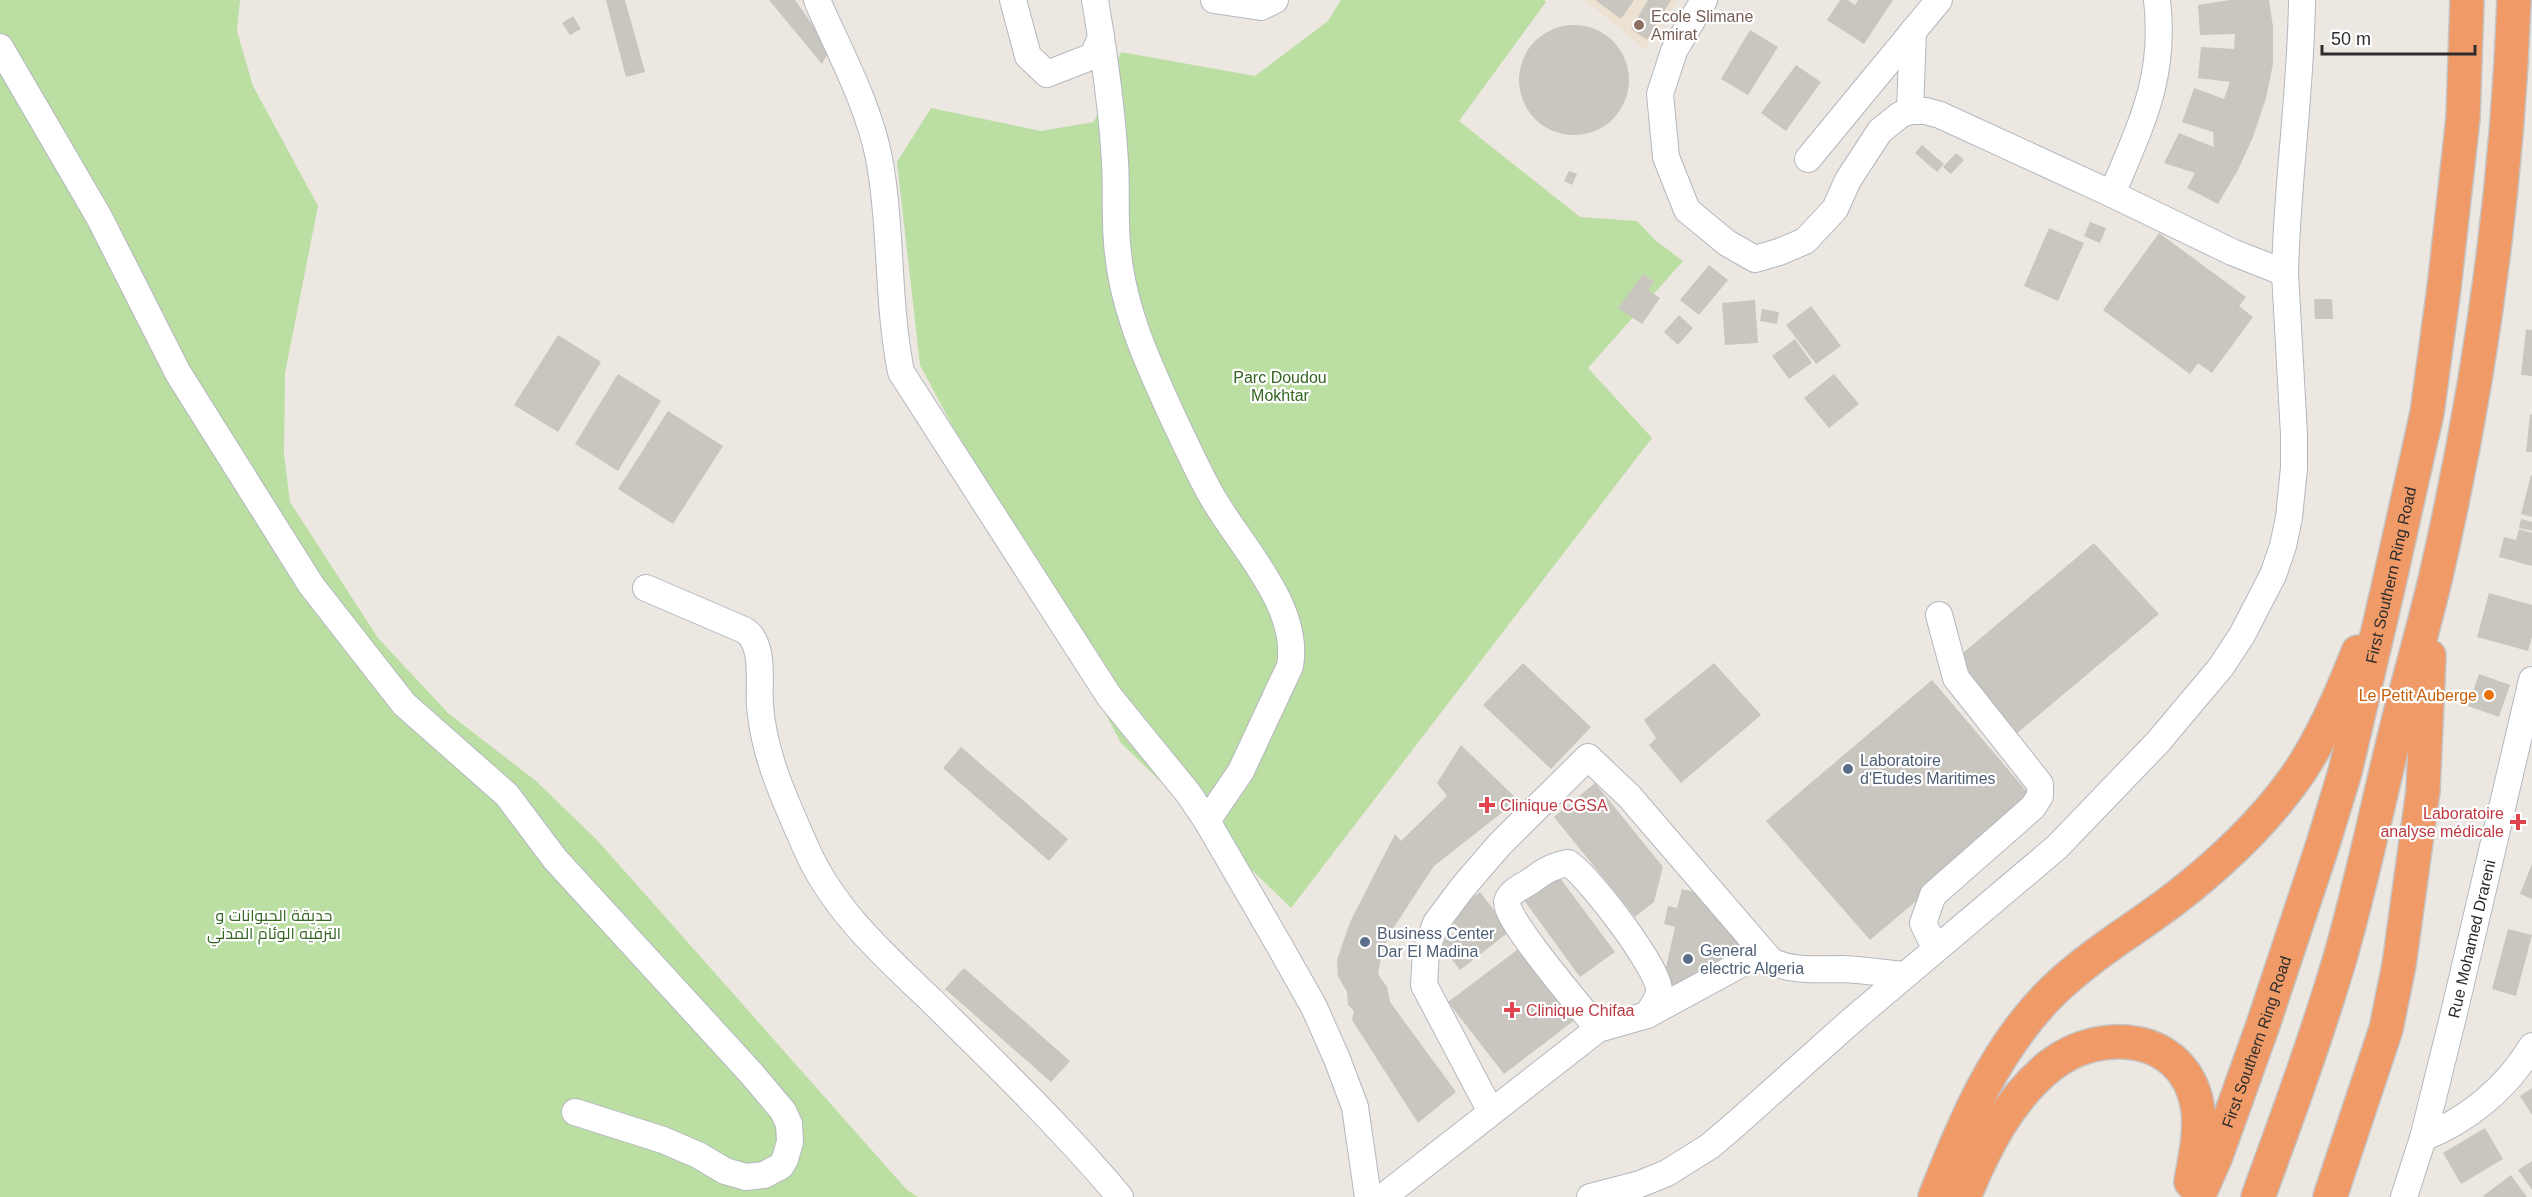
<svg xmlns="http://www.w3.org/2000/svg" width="2532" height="1197" font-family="Arial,Cairo,sans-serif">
<rect width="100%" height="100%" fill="#ede7e1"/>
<path fill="#ede2d2" d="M 1585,0 L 1678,0 L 1646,50 Z"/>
<path fill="#bbdea3" d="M 0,0 L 240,0 L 237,31 L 253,86 L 318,206 L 285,373 L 284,454 L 290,502 L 378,638 L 448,713 L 536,781 L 598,841 L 907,1190 L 918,1197 L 0,1197 Z
M 1341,0 L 1544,0 L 1546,2 L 1459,121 L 1580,217 L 1637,221 L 1655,240 L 1683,261 L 1588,368 L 1652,438 L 1291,908 L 1121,743 L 920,365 L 897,162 L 931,108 L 1041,131 L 1094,122 L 1121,52 L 1255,76 L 1328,21 Z"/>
<path fill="#c9c5bf" d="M 606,0 L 625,0 L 645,72 L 626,77 Z
M 769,0 L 795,0 L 830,49 L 822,64 Z
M 1595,0 L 1634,0 L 1621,19 Z
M 1648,0 L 1671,0 L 1647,40 L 1631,29 Z
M 1840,0 L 1848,0 L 1855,5 L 1858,0 L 1893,0 L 1864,44 L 1827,20 Z
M 2230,0 L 2269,0 L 2273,27 L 2273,64 L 2266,98 L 2253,137 L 2238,170 L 2218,204 L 2187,188 L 2195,173 L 2164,163 L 2179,133 L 2214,147 L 2213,132 L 2182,122 L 2194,88 L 2224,99 L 2230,82 L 2198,78 L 2201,47 L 2234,49 L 2235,34 L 2200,35 L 2198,5 Z
M 573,16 L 581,29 L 570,35 L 562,23 Z
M1519 80a55 55 0 1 1 110 0a55 55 0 1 1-110 0Z
M 1750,30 L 1778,47 L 1748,95 L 1721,79 Z
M 1796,65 L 1821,82 L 1786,131 L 1761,113 Z
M 1922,145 L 1944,164 L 1937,172 L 1915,153 Z
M 1956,153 L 1964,160 L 1951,174 L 1943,167 Z
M 1569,171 L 1577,174 L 1572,185 L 1564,181 Z
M 2090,222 L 2106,228 L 2100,243 L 2084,236 Z
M 2049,228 L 2084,243 L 2058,301 L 2024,286 Z
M 2159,233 L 2246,297 L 2239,306 L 2253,317 L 2212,373 L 2198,363 L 2190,374 L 2103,310 Z
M 1709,265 L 1728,280 L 1699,315 L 1680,300 Z
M 1643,274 L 1654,282 L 1648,290 L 1660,298 L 1642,324 L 1618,308 Z
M 2314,299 L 2332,299 L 2333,319 L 2315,319 Z
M 1755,300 L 1758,343 L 1725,345 L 1722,303 Z
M 1811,306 L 1841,346 L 1816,364 L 1786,325 Z
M 1762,309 L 1779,312 L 1777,324 L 1760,321 Z
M 1679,315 L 1693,328 L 1678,345 L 1664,332 Z
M 2526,329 L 2532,330 L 2532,376 L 2521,375 Z
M 558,335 L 601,362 L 558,432 L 514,405 Z
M 1795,339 L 1812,363 L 1789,379 L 1772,356 Z
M 618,374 L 661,401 L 618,471 L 575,444 Z
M 1834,374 L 1859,404 L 1829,428 L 1804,398 Z
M 668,411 L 723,446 L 673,524 L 618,489 Z
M 2530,414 L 2532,415 L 2532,452 L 2526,452 Z
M 2531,475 L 2532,475 L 2532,517 L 2521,514 Z
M 2521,519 L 2532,522 L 2532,531 L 2519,528 Z
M 2519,529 L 2532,533 L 2532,566 L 2499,557 L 2504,537 L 2516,540 Z
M 2094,543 L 2159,614 L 2015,735 L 1951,663 Z
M 2489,593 L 2532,605 L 2532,637 L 2528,651 L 2477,637 Z
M 1523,663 L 1591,727 L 1551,769 L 1483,705 Z
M 1714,663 L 1761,715 L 1681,783 L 1649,745 L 1656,738 L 1644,720 Z
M 2479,674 L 2510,685 L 2499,717 L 2468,706 Z
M 1932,680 L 2035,801 L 1870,940 L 1766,821 Z
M 1461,745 L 1518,800 L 1434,866 L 1390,933 L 1382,952 L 1378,974 L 1387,987 L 1390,1002 L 1456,1092 L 1418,1123 L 1352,1020 L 1354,1011 L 1348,1005 L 1347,992 L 1338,976 L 1337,960 L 1350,922 L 1395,834 L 1401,841 L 1447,796 L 1437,783 Z
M 961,747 L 1068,839 L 1049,861 L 943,768 Z
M 1595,783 L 1663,867 L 1654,902 L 1635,917 L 1554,817 Z
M 2532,864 L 2532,899 L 2520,894 Z
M 1557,874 L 1615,952 L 1580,977 L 1523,899 Z
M 1682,889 L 1713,896 L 1749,944 L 1682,989 L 1662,985 L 1675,927 L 1664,924 L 1668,906 L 1677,908 Z
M 1480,892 L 1510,931 L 1460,970 L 1440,944 L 1459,929 L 1448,916 Z
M 2508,929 L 2532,935 L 2516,996 L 2492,989 Z
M 1521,947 L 1576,1019 L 1504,1074 L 1448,1002 Z
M 964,968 L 1070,1061 L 1051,1082 L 945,989 Z
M 2532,1088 L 2532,1115 L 2520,1096 Z
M 2485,1128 L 2503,1159 L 2461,1184 L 2443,1153 Z
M 2532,1161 L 2532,1190 L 2518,1170 Z
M 2511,1175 L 2527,1197 L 2484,1197 L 2483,1196 Z"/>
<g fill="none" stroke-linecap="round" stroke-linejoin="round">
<defs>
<g id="minor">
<path d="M 817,0 C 839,51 868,103 879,158 C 892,229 887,302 901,372 L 1109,696 L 1188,793 L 1207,821 L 1279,945 L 1314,1007 L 1337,1059 L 1355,1107 L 1368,1197"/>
<path d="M 1013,0 L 1028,56 L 1047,74 L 1093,56 L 1101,37"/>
<path d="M 1095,0 C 1104,53 1112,108 1115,162 C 1117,192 1114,223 1118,253 C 1124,313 1151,370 1176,424 C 1187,447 1198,471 1210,493 C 1238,544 1301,605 1290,666 L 1241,771 L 1207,821"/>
<path d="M 1214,0 L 1261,7 L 1275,0"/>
<path d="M 0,47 L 99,217 L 178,373 L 311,585 L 404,704 L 507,795 L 555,859 L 751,1073 L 783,1111 L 789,1124 L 790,1142 L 785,1159 L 781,1166 L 764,1175 L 746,1177 L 725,1171 L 698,1155 L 663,1140 L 575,1112"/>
<path d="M 1910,111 L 1913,31"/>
<path d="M 1808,159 L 1939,0"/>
<path d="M 2112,194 C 2141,124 2166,78 2157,0"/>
<path d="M 2285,273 C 2287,182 2301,92 2302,0"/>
<path d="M 646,588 L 744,630 C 766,643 758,684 760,706 C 764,757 786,802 806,848 C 833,910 884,955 932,1001 C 996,1064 1062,1128 1120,1197"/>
<path d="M 1935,948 L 1923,923 L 1933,895 L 2033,807 L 2040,796 L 2040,784 L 1956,678 L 1939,615"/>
<path d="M 1647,1015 L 1763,952"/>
<path d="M 1491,1112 L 1424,985 L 1426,951 L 1436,923 L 1463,887 L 1500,844 L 1588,757 L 1629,796 L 1771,961 C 1793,972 1818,969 1842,969 C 1863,970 1884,973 1904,975"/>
<path d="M 2423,1138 C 2468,1120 2507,1088 2532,1046"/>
<path d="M 1383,1197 L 1598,1029 L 1647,1015 C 1652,1007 1659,999 1659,990 C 1659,968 1587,874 1568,863 C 1553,865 1542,872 1531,881 C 1523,886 1509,892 1507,902 C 1504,918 1584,1011 1598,1029"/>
<path d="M 1590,1197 L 1640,1184 L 1667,1173 L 1710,1146 L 1737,1123 L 1850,1022 L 2057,847 L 2158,742 L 2221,667 L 2242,635 L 2273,575 L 2283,546 L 2289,517 L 2294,468 L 2294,435 L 2285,273 L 2232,252 L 2112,194 L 1940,115 L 1926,111 L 1910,111 L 1900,115 L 1880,131 L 1848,180 L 1835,209 L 1805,241 L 1779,252 L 1755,259 L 1727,243 L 1687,210 L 1666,157 L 1660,94 L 1674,51 L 1704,0"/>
<path id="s1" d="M 2404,1197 L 2423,1138 L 2454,1013 L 2532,680"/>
</g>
<g id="highway">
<path d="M 1935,1197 C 1964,1123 1996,1046 2054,990 C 2091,954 2137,928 2177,897 C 2218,865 2259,827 2290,785 C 2317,750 2342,693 2358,652"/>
<path d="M 1964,1197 C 1984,1148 2009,1098 2051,1065 C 2102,1026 2183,1034 2197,1104 C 2202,1129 2195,1157 2191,1182"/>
<path id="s2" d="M 2198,1197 L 2216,1156 L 2263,1025 L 2323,844 L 2345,772 L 2388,588 L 2427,413 L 2444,288 L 2463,118 L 2467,0"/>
<path d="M 2258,1197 C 2287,1118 2316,1039 2340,958 C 2363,878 2379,798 2399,718 C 2411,672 2424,626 2435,580 C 2479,390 2507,195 2514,0"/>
<path d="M 2330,1197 L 2386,1029 L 2399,965 L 2423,791 L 2429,656"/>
</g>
</defs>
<use href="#minor" stroke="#b4b7bf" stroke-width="28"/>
<use href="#highway" stroke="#c4c4c4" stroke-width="36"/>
<use href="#minor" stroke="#fff" stroke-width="26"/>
<use href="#highway" stroke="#f09a68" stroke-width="33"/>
</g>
<circle fill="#8d6e63" stroke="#fff" stroke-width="2" cx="1639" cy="25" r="6"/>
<circle fill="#e8710a" stroke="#fff" stroke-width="2" cx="2489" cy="695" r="6"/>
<g fill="#5c6f8a" stroke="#fff" stroke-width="2">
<circle cx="1848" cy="769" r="6"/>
<circle cx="1365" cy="942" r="6"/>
<circle cx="1688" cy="959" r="6"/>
</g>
<g fill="#e0444e" stroke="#fff" stroke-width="2">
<path d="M1484 796h6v6h6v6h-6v6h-6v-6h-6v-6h6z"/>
<path d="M2515 813h6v6h6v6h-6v6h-6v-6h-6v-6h6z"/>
<path d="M1509 1001h6v6h6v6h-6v6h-6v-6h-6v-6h6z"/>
</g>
<g text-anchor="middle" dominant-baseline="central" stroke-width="4.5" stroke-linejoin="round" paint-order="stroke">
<g font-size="16" fill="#785e54" stroke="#fff" text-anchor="start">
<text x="1651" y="16">Ecole Slimane<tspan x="1651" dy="18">Amirat</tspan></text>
</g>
<g font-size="16" fill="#356522" stroke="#fff">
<text x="1280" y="377">Parc Doudou<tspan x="1280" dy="18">Mokhtar</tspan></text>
<text x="274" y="915">حديقة الحيوانات و<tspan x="274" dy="18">الترفيه الوئام المدني</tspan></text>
</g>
<g font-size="16" fill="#2d2d2d" stroke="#fff">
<text stroke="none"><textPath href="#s2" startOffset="652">First Southern Ring Road</textPath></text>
<text stroke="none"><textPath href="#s1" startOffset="267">Rue Mohamed Drareni</textPath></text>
<text stroke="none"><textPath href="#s2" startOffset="166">First Southern Ring Road</textPath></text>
</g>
<g font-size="16" fill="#c56008" stroke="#fff" text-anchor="end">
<text x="2477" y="695">Le Petit Auberge</text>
</g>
<g font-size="16" fill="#4e5e75" stroke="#fff" text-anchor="start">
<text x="1860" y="760">Laboratoire<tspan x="1860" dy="18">d'Etudes Maritimes</tspan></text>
<text x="1377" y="933">Business Center<tspan x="1377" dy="18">Dar El Madina</tspan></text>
<text x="1700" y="950">General<tspan x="1700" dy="18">electric Algeria</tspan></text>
</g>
<g font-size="16" fill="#be3a42" stroke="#fff" text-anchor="start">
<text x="1500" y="805">Clinique CGSA</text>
<text x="2504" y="813" text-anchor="end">Laboratoire<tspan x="2504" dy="18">analyse médicale</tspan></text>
<text x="1526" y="1010">Clinique Chifaa</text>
</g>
</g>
<path d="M2322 45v9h153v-9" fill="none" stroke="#2d2d2d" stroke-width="3"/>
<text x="2331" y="45" font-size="18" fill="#2d2d2d" stroke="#ffffff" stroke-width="4.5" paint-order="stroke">50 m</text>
</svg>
